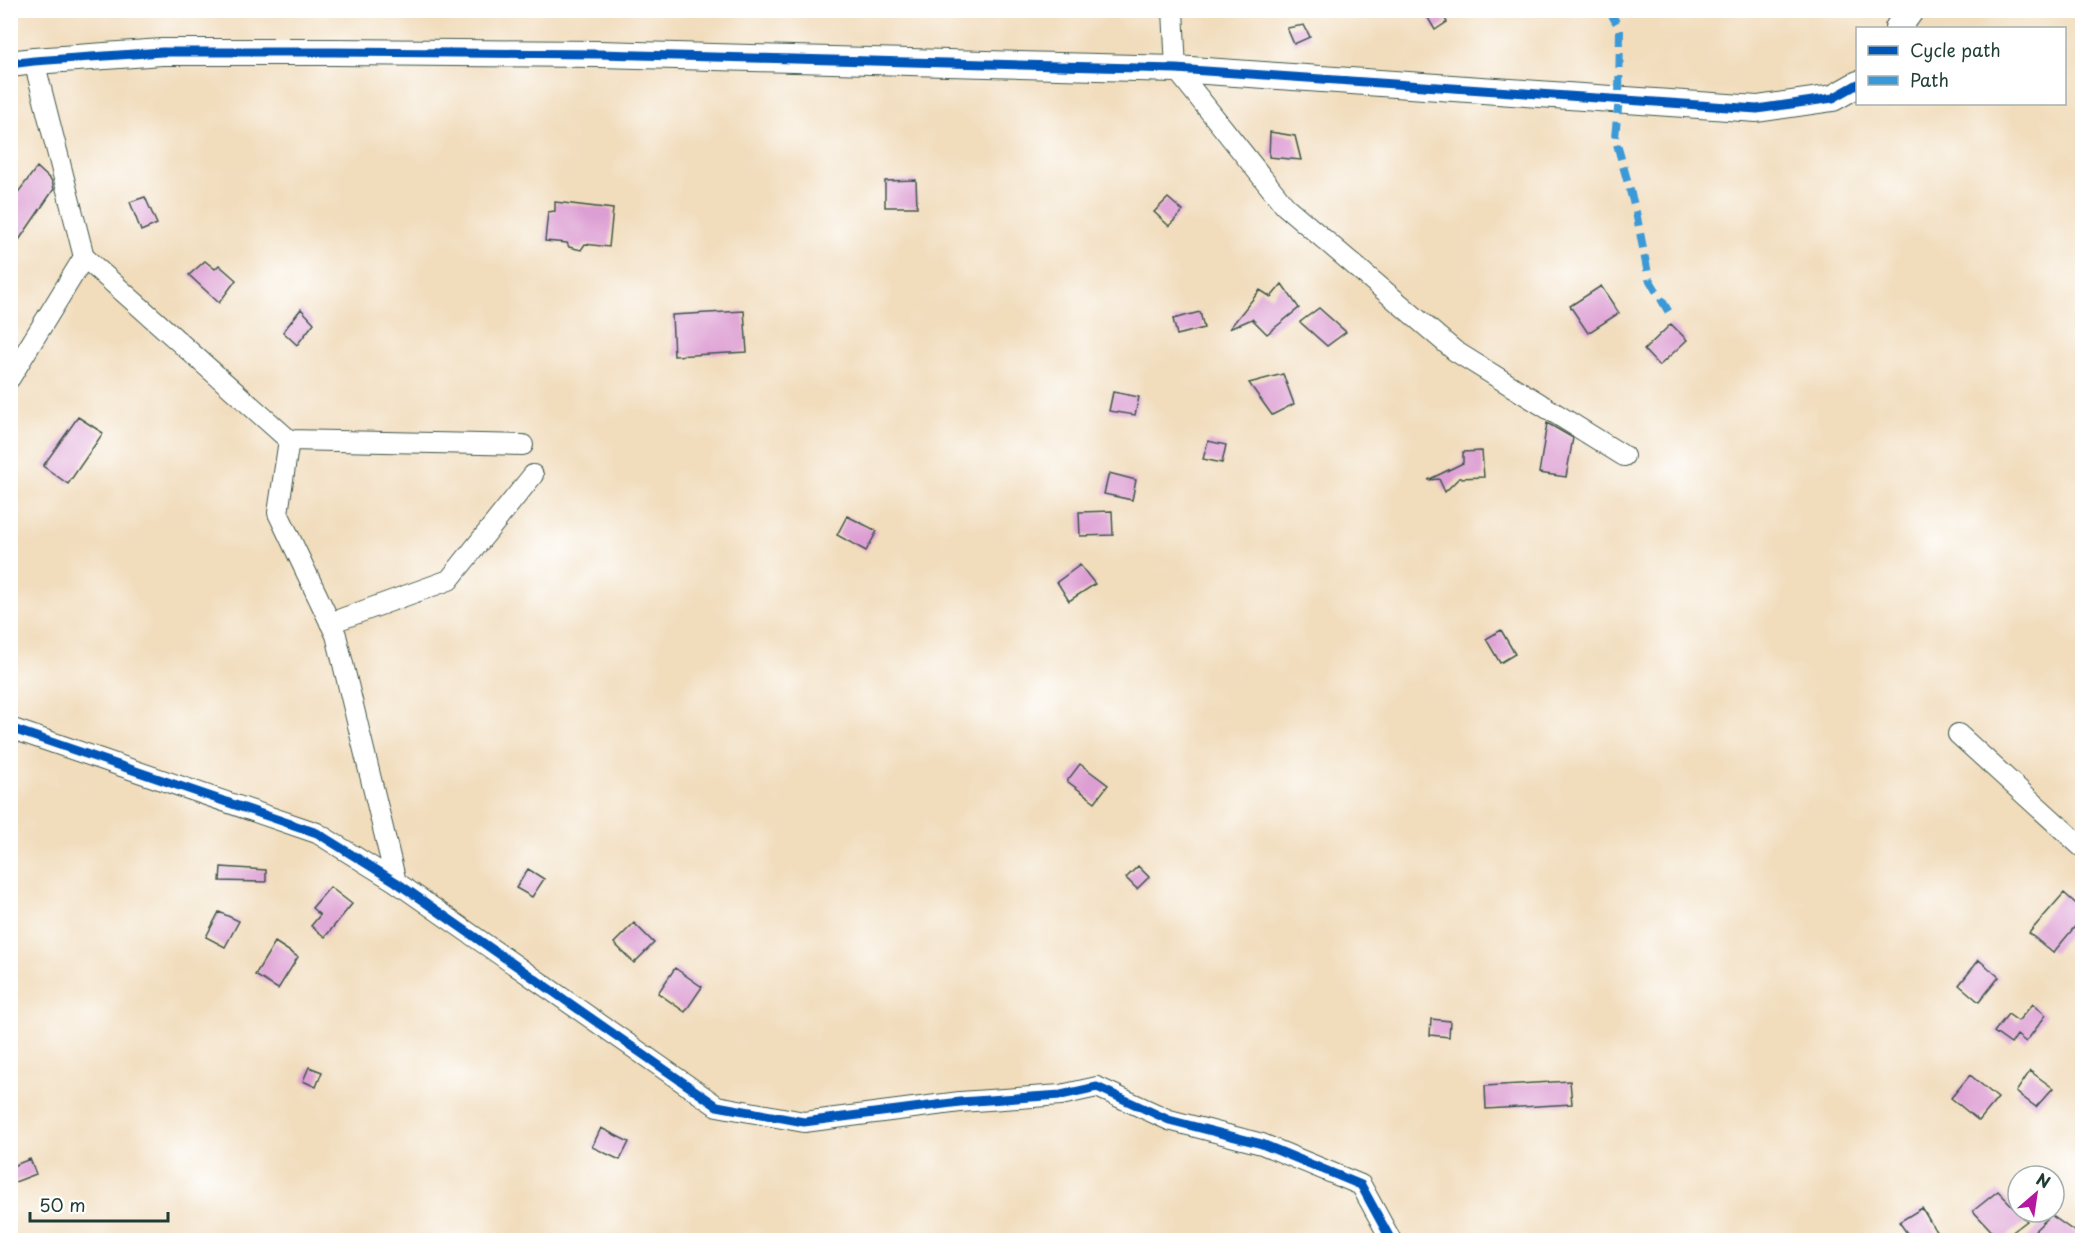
<svg xmlns="http://www.w3.org/2000/svg" width="2093" height="1251" font-family="'Playpen Sans',sans-serif">
<rect width="100%" height="100%" fill="#fff"/>
<filter id="ink" filterUnits="userSpaceOnUse"><feTurbulence type="fractalNoise" baseFrequency=".0167" numOctaves="2"/><feDisplacementMap in="SourceGraphic" scale="12" xChannelSelector="R" yChannelSelector="G"/><feConvolveMatrix kernelMatrix="1 2 1 2 8 2 1 2 1" color-interpolation-filters="sRGB"/></filter>
<filter id="wash" filterUnits="userSpaceOnUse"><feTurbulence type="fractalNoise" baseFrequency=".008" numOctaves="4" result="noise"/><feDisplacementMap in="SourceGraphic" scale="24" xChannelSelector="R" yChannelSelector="G"/><feGaussianBlur stdDeviation="1.35" result="paint"/><feColorMatrix in="noise" values="0 0 0 0 0 0 0 0 0 0 0 0 0 0 0 0 0 1.4 0 .05"/><feComposite in="paint" operator="in"/></filter>
<g filter="url(#wash)">
<rect width="100%" height="100%" fill="#f1dcbb"/>
<g id="blocks">
<path fill="#dd9ed3" d="M 1440,11 L 1447,22 L 1435,30 L 1428,18 Z
M 1304,25 L 1310,37 L 1294,44 L 1287,28 Z
M 1270,132 L 1295,136 L 1301,160 L 1269,157 Z
M 37,167 L 52,181 L 54,189 L 19,240 L 10,232 L 10,203 Z
M 916,180 L 917,207 L 885,207 L 885,181 Z
M 145,197 L 157,224 L 141,231 L 130,202 Z
M 1168,198 L 1183,211 L 1169,226 L 1154,212 Z
M 555,202 L 613,209 L 609,247 L 585,244 L 581,250 L 569,247 L 567,243 L 545,241 L 548,212 L 555,211 Z
M 205,261 L 215,269 L 219,265 L 236,280 L 219,303 L 189,275 Z
M 1282,284 L 1299,308 L 1267,334 L 1252,319 L 1229,329 L 1260,290 L 1271,297 Z
M 1601,286 L 1619,313 L 1588,333 L 1570,306 Z
M 1319,308 L 1346,332 L 1327,346 L 1300,322 Z
M 301,309 L 314,323 L 297,345 L 283,332 Z
M 744,311 L 747,352 L 674,356 L 672,315 Z
M 1200,312 L 1204,328 L 1177,335 L 1173,319 Z
M 1671,324 L 1687,340 L 1659,366 L 1644,350 Z
M 1283,374 L 1294,404 L 1272,415 L 1249,383 Z
M 1113,392 L 1139,397 L 1135,415 L 1109,411 Z
M 78,417 L 103,433 L 68,484 L 43,466 Z
M 1547,423 L 1573,438 L 1566,477 L 1539,473 Z
M 1208,441 L 1226,445 L 1222,463 L 1203,459 Z
M 1482,451 L 1484,477 L 1459,478 L 1445,492 L 1439,479 L 1428,480 L 1463,463 L 1463,452 Z
M 1109,473 L 1136,480 L 1132,500 L 1104,494 Z
M 1112,511 L 1113,535 L 1080,536 L 1079,512 Z
M 847,516 L 877,531 L 866,551 L 837,535 Z
M 1080,565 L 1095,584 L 1069,601 L 1057,582 Z
M 1501,630 L 1515,654 L 1500,663 L 1486,639 Z
M 1080,764 L 1108,785 L 1095,802 L 1067,781 Z
M 1138,866 L 1149,877 L 1137,889 L 1126,878 Z
M 221,867 L 266,870 L 266,882 L 220,881 Z
M 528,869 L 544,879 L 532,897 L 516,888 Z
M 330,887 L 352,904 L 325,937 L 311,926 L 320,915 L 312,908 Z
M 2064,893 L 2082,909 L 2082,918 L 2053,953 L 2029,933 Z
M 219,912 L 239,921 L 225,947 L 206,937 Z
M 634,923 L 654,943 L 634,963 L 614,943 Z
M 275,942 L 298,957 L 278,989 L 255,975 Z
M 1979,960 L 1999,977 L 1979,1002 L 1959,985 Z
M 675,968 L 702,987 L 685,1012 L 658,993 Z
M 2033,1004 L 2046,1015 L 2026,1042 L 2017,1035 L 2011,1044 L 1994,1032 L 2008,1014 L 2018,1021 Z
M 1431,1019 L 1450,1021 L 1449,1037 L 1430,1035 Z
M 309,1067 L 322,1072 L 316,1087 L 303,1081 Z
M 2030,1071 L 2053,1088 L 2036,1107 L 2016,1092 Z
M 1970,1075 L 1998,1098 L 1979,1121 L 1951,1098 Z
M 1570,1081 L 1572,1104 L 1486,1109 L 1485,1086 Z
M 601,1128 L 629,1142 L 620,1160 L 592,1147 Z
M 30,1159 L 36,1174 L 10,1184 L 10,1167 Z
M 1998,1191 L 2027,1221 L 2002,1240 L 2000,1240 L 1973,1211 Z
M 1922,1208 L 1941,1240 L 1912,1240 L 1899,1222 Z
M 2051,1215 L 2082,1237 L 2082,1240 L 2025,1240 Z"/>
</g>
</g>
<g filter="url(#ink)">
<use href="#blocks" fill-opacity="0" stroke="#3e5548" stroke-width="1.5"/>
<g fill="none" stroke-linecap="round" stroke-linejoin="round">
<defs>
<path id="minor" d="M 1173,10 L 1176,69 L 1285,206 L 1455,351 L 1624,456
M 34,61 L 84,257 L 289,440 L 523,445
M 10,378 L 84,257
M 289,440 L 278,513 L 336,635 L 396,882
M 330,623 L 449,580 L 533,475
M 10,728 L 317,833 L 396,882 L 717,1106 L 804,1122 L 960,1102 L 1061,1095 L 1097,1087 L 1169,1120 L 1262,1144 L 1361,1185 L 1391,1240
M 1958,734 L 2082,847"/>
<path id="tertiary" d="M 1898,28 L 1911,10
M 10,64 L 34,61 L 162,52 L 333,52 L 599,54 L 1176,69 L 1757,109 L 1833,98 L 1858,84"/>
</defs>
<use href="#minor" stroke="#3e5548" stroke-width="22"/>
<use href="#tertiary" stroke="#3e5548" stroke-width="28"/>
<use href="#minor" stroke="#fff" stroke-width="20"/>
<use href="#tertiary" stroke="#fff" stroke-width="26"/>
<path stroke="#3a99d8" stroke-width="8" stroke-dasharray="15 8" stroke-linecap="butt" d="M 1609,10 L 1620,29 L 1619,99 L 1615,137 L 1636,212 L 1649,279 L 1670,314"/>
<defs>
<path id="cycleway" d="M 10,64 L 34,61 L 162,52 L 333,52 L 599,54 L 1176,69 L 1757,109 L 1833,98 L 1858,84
M 10,728 L 317,833 L 396,882 L 717,1106 L 804,1122 L 960,1102 L 1061,1095 L 1097,1087 L 1169,1120 L 1262,1144 L 1361,1185 L 1391,1240"/>
</defs>
<use href="#cycleway" stroke="#fff" stroke-width="13"/>
<use href="#cycleway" stroke="#0057b8" stroke-width="9"/>
</g>
</g>
<rect width="2093" height="1251" fill="none" stroke="#fff" stroke-width="36"/>
<rect x="1856" y="27" width="210" height="78" fill="#ffffff" stroke="#a5b1ae" stroke-width="1.5"/>
<rect x="1868" y="46" width="30" height="9" fill="#0057b8" stroke="#a5b1ae" stroke-width="1.5"/>
<text x="1910" y="57" font-size="18" fill="#1f3d34">Cycle path</text>
<rect x="1868" y="76" width="30" height="9" fill="#3a99d8" stroke="#a5b1ae" stroke-width="1.5"/>
<text x="1910" y="87" font-size="18" fill="#1f3d34">Path</text>
<g transform="translate(2036 1194) rotate(29)"><circle r="28" fill="#ffffff" stroke="#a5b1ae" stroke-width="1.5"/>
<path d="M0-4.5L10 22L0 15L-10 22Z" fill="#b5179e"/>
<text y="-9" font-size="16" font-weight="bold" text-anchor="middle" fill="#1f3d34">N</text>
</g>
<path d="M30 1212v9h138v-9" fill="none" stroke="#1f3d34" stroke-width="3"/>
<text x="39" y="1212" font-size="18" fill="#1f3d34" stroke="#ffffff" stroke-width="4.5" paint-order="stroke">50 m</text>
</svg>
